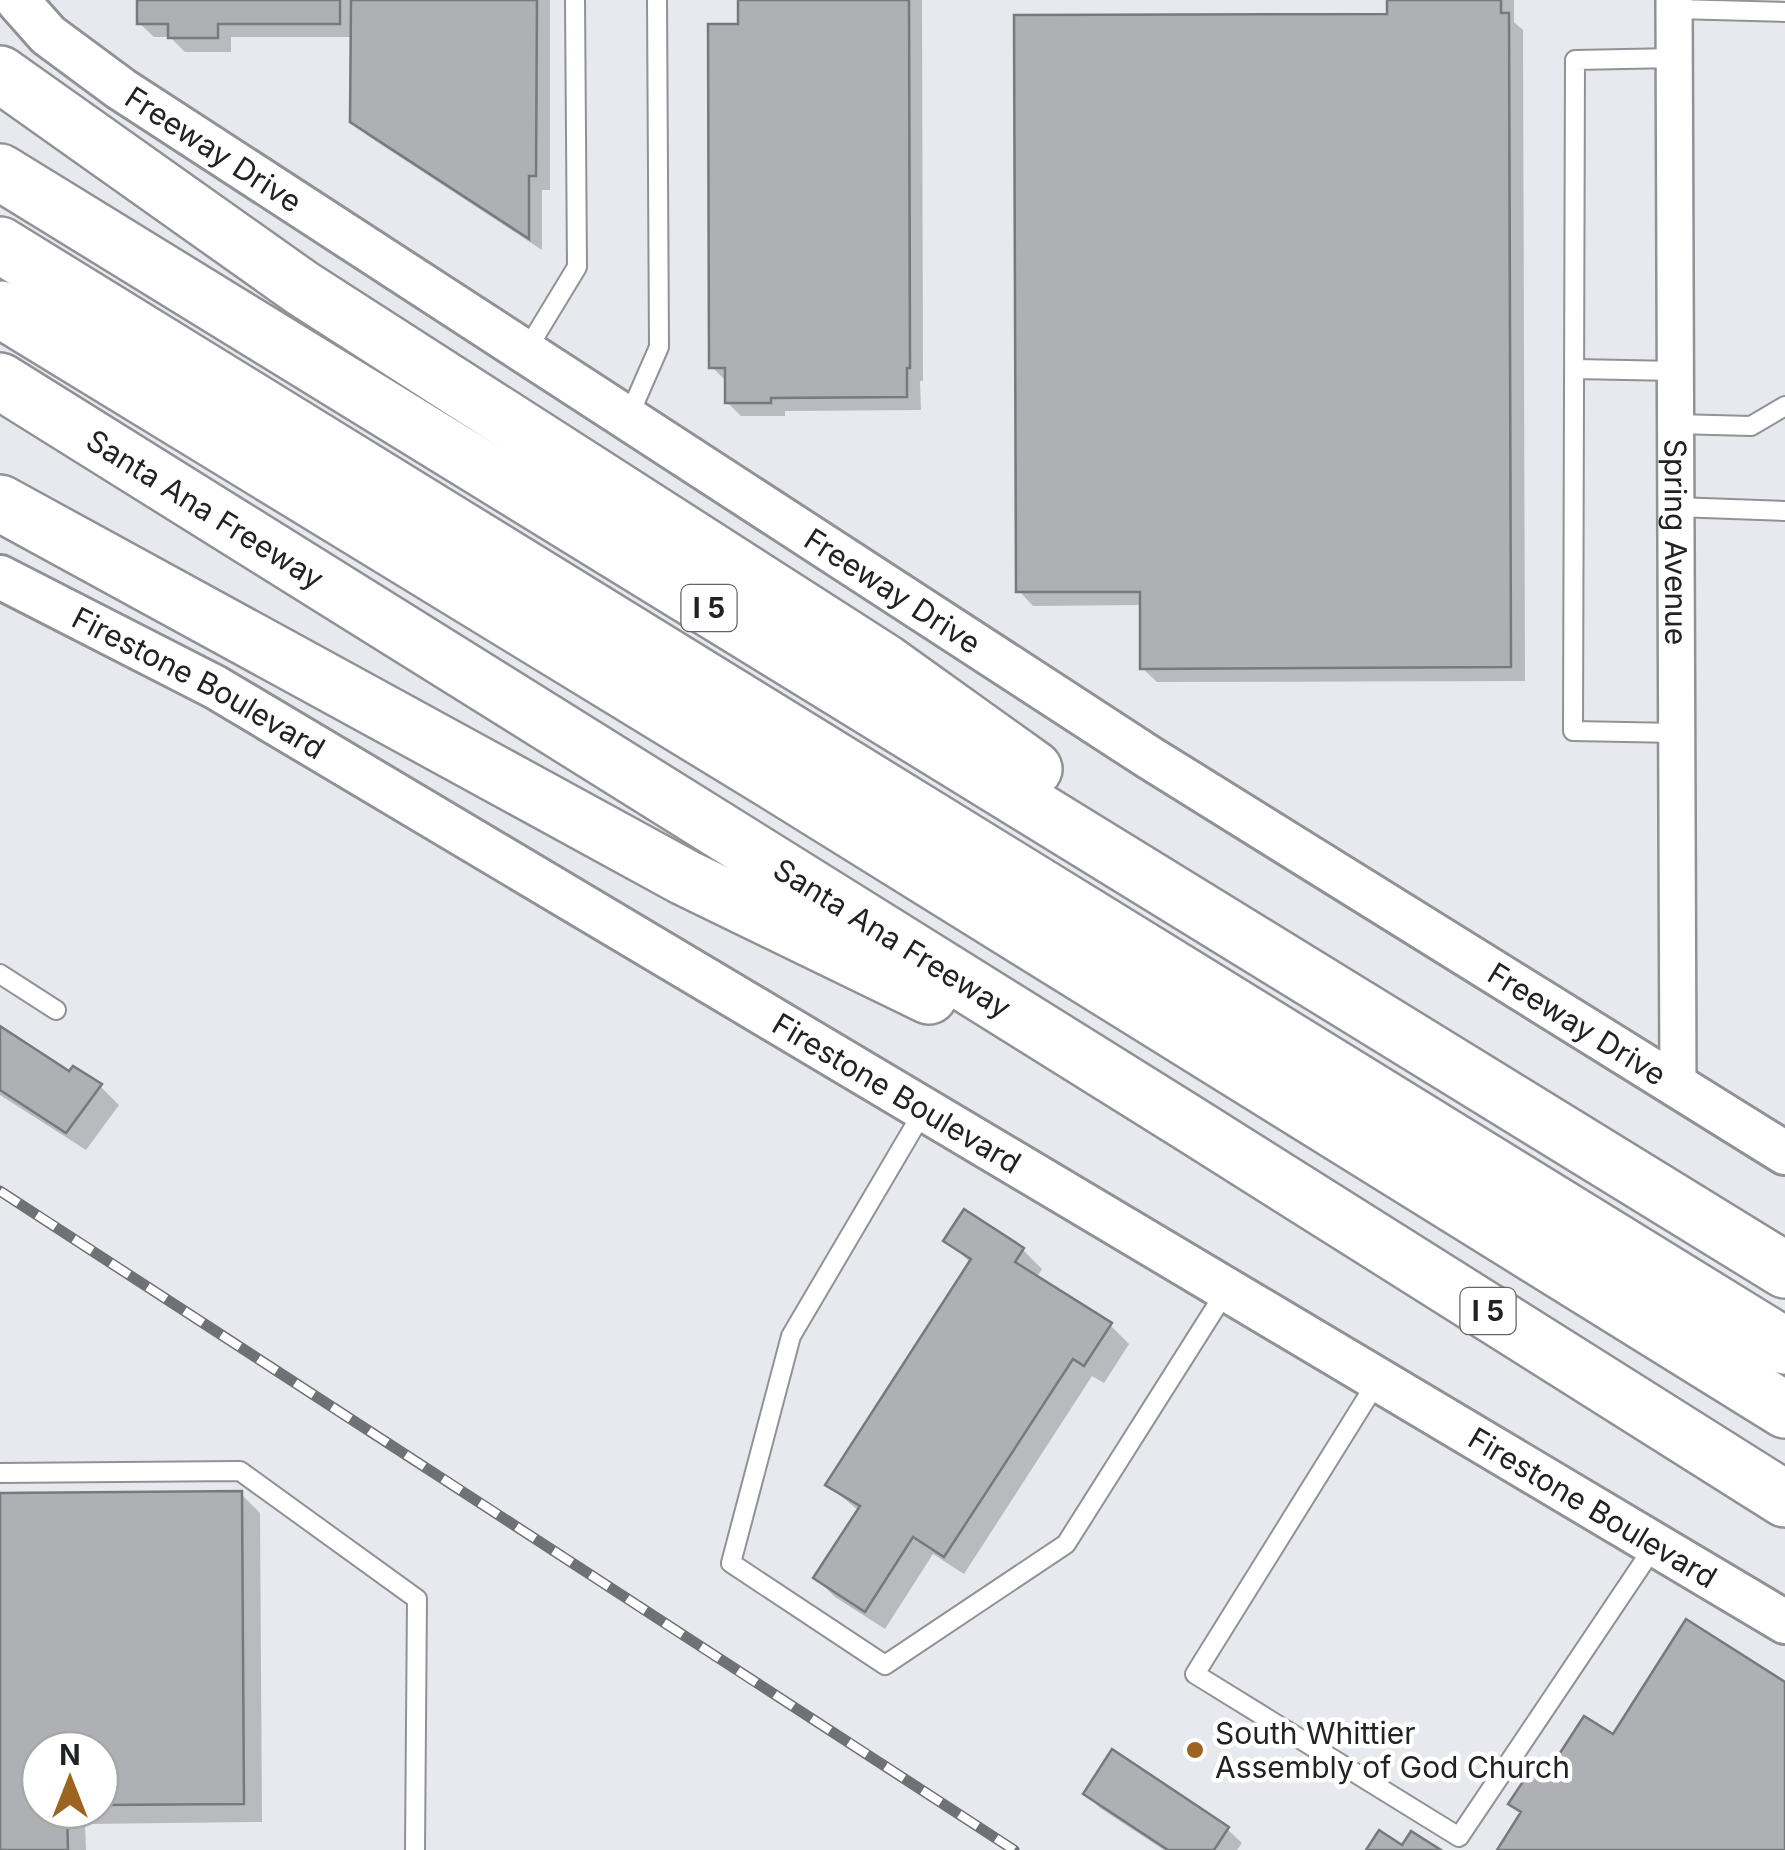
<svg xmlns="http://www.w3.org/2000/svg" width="1785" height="1850" font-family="Inter,sans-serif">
<rect width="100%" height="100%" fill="#e7e9ee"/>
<path fill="#0003" fill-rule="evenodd" d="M 139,0 L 550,0 L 550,190 L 542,190 L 542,250 L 368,136 L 353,121 L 353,37 L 231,37 L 231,52 L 185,52 L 170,37 L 154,37 L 139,23 Z
M 740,0 L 922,0 L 923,381 L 920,381 L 921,410 L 785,411 L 785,416 L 741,416 L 727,402 L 727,382 L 711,366 Z
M 1390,0 L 1514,0 L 1514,22 L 1523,30 L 1525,681 L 1157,682 L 1142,668 L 1142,605 L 1033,606 L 1019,591 L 1390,16 Z
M 0,1029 L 70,1075 L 100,1086 L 119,1105 L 86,1150 L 0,1095 Z
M 947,1241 L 1023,1250 L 1042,1269 L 1036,1278 L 1110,1325 L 1129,1344 L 1104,1383 L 1092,1376 L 964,1574 L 933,1554 L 885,1629 L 835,1597 L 816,1578 L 859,1511 L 828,1485 L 971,1263 Z
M 241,1494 L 260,1513 L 262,1822 L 85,1824 L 86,1850 L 0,1850 L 0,1495 ZM 40,1750 L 100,1750 L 100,1810 L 40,1810 Z
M 1086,1794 L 1227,1829 L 1242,1843 L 1237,1850 L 1164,1850 L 1100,1808 Z"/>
<path fill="#aeb0b4" stroke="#77797d" stroke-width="2.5" d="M 137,0 L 340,0 L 340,24 L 218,24 L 218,38 L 168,38 L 168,24 L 137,24 Z
M 351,0 L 537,0 L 536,176 L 529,176 L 529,239 L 350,122 Z
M 738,0 L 909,0 L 910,368 L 907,368 L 907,397 L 771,398 L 771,403 L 725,403 L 725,368 L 709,368 L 708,24 L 738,24 Z
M 1387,0 L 1501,0 L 1501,13 L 1509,13 L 1511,667 L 1140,669 L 1140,592 L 1016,592 L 1014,15 L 1387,14 Z
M 0,1026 L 69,1071 L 73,1066 L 102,1084 L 66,1133 L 0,1090 Z
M 964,1209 L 1024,1248 L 1015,1262 L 1112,1323 L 1084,1366 L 1073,1359 L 944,1557 L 913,1537 L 865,1612 L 813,1578 L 860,1506 L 825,1485 L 971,1259 L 943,1241 Z
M 242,1491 L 244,1804 L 100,1805 L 100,1750 L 40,1750 L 40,1810 L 67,1810 L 68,1850 L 0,1850 L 0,1493 Z
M 1686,1619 L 1785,1682 L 1785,1850 L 1497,1850 L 1521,1812 L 1508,1804 L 1534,1765 L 1547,1773 L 1584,1716 L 1613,1734 Z
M 1112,1749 L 1229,1827 L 1214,1850 L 1168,1850 L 1083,1794 Z
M 1379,1830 L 1402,1845 L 1411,1831 L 1441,1850 L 1366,1850 Z"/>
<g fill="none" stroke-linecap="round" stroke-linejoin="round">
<defs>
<path id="service" d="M 1675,9 L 1785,12
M 1675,58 L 1575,60 L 1573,731 L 1677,733
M 526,351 L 577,267 L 575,0
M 1575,369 L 1676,371
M 628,418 L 659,347 L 657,0
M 1676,424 L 1751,426 L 1785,406
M 1676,507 L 1785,511
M 0,974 L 56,1010
M 924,1110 L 791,1336 L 731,1563 L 885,1665 L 1066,1544 L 1226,1291
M 1378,1380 L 1195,1674 L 1459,1837 L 1655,1545
M 0,1473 L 240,1471 L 417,1599 L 415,1850"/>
<g id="minor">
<path id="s1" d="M 1674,0 L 1678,1087"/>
</g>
<g id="tertiary">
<path id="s2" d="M 17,0 L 48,35 L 121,89 L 1150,758 L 1785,1153"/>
<path id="s3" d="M 0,577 L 215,687 L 1785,1622"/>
</g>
<g id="motorway">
<path d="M 0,74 L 302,288 L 886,663 L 1034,769"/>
<path d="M 0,172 L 1785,1270"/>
<path d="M 0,245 L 1785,1346"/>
<path d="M 0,309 L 774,782 L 1785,1410"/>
<path id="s4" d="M 0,381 L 1190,1124 L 1785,1499"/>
<path d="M 0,503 L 684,877 L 929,996"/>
</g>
</defs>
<use href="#service" stroke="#909296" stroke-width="22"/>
<use href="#minor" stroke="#909296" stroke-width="40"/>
<use href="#tertiary" stroke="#909296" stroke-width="48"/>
<use href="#motorway" stroke="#909296" stroke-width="60"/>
<use href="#service" stroke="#fff" stroke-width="18"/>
<use href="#minor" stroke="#fff" stroke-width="35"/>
<use href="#tertiary" stroke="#fff" stroke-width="42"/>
<use href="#motorway" stroke="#fff" stroke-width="55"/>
<defs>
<path id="rail" d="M 0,1191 L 1014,1850"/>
</defs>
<use href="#rail" stroke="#707174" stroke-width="11"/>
<use href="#rail" stroke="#fff" stroke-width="8" stroke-dasharray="22" stroke-linecap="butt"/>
</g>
<circle fill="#9c6420" stroke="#fff" stroke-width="4" cx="1195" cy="1750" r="10"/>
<g text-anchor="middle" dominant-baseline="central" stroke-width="9" stroke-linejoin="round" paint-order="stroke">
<g fill="#fff" stroke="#646465" stroke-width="2.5">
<rect x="681.5" y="585" width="55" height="46" rx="8"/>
<rect x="1460.5" y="1288" width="55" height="46" rx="8"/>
</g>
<g font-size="28" font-weight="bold" fill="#212223">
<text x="709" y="608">I 5</text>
<text x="1488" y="1311">I 5</text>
</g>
<g font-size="30" fill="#212223" stroke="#fff">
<text stroke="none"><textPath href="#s2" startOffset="248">Freeway Drive</textPath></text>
<text stroke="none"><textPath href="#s4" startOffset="242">Santa Ana Freeway</textPath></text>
<text stroke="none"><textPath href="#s1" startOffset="542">Spring Avenue</textPath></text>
<text stroke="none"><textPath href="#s2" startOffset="1058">Freeway Drive</textPath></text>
<text stroke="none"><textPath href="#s3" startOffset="225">Firestone Boulevard</textPath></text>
<text stroke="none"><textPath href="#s4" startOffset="1052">Santa Ana Freeway</textPath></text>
<text stroke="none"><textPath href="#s2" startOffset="1868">Freeway Drive</textPath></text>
<text stroke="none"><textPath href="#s3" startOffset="1035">Firestone Boulevard</textPath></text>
<text stroke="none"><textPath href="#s3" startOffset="1845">Firestone Boulevard</textPath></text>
</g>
<g font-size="30" fill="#212223" stroke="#fff" text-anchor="start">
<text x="1215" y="1733">South Whittier<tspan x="1215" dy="34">Assembly of God Church</tspan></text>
</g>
</g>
<g transform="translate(70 1780)"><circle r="48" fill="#ffffff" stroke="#a6a7a7" stroke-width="2.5"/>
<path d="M0-8L18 38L0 25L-18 38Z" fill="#9c6420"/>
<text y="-15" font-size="28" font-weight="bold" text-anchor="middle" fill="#212223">N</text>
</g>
</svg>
